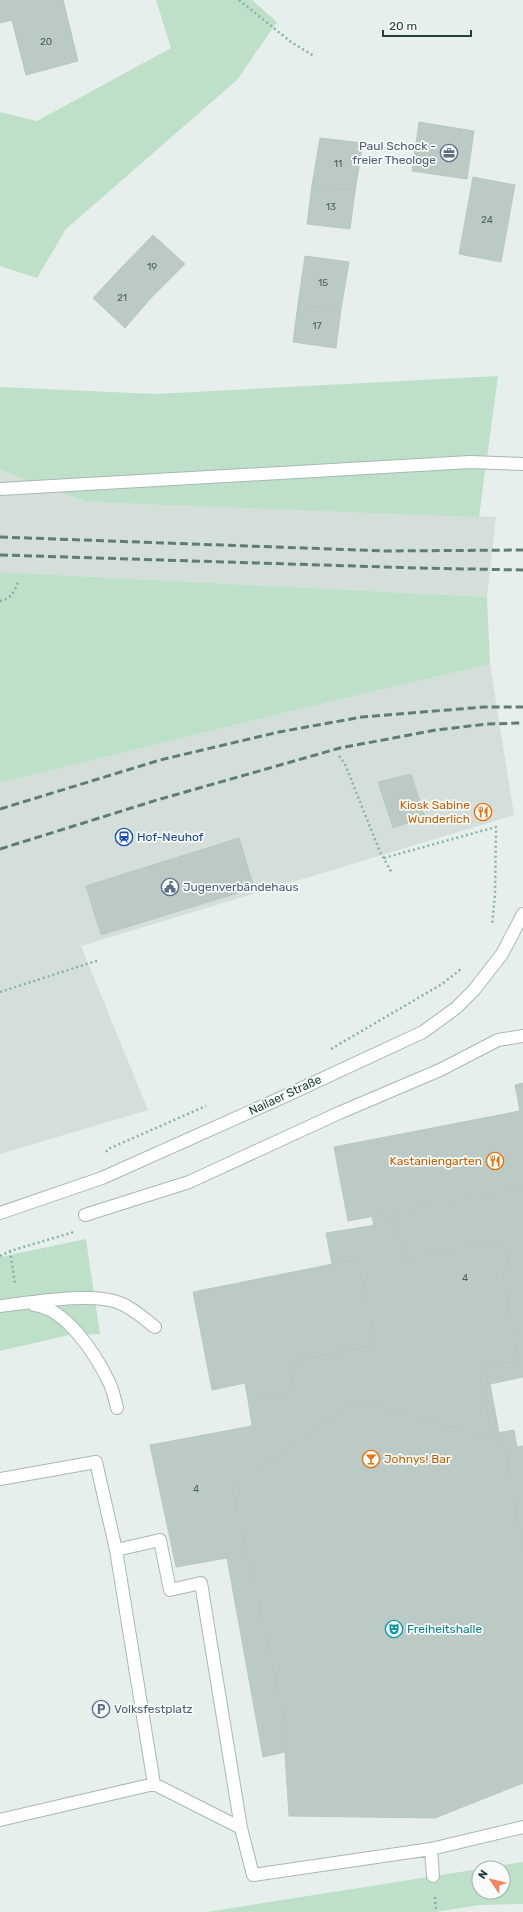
<svg xmlns="http://www.w3.org/2000/svg" width="523" height="1912" font-family="Rubik,sans-serif">
<rect width="100%" height="100%" fill="#e6efeb"/>
<path fill="#d4dfda" d="M 0,470 L 87,502 L 496,517 L 487,597 L 0,572 Z
M 490,664 L 514,815 L 81,946 L 148,1110 L 0,1154 L 0,783 L 283,713 Z"/>
<path fill="#bfe0c8" d="M 156,0 L 252,0 L 277,22 L 237,80 L 66,229 L 37,278 L 0,266 L 0,112 L 37,121 L 171,48 Z
M 498,376 L 479,517 L 87,502 L 0,470 L 0,387 L 156,394 Z
M 0,572 L 487,597 L 490,664 L 283,713 L 0,783 Z
M 86,1239 L 100,1334 L 69,1335 L 0,1351 L 0,1257 Z
M 523,1862 L 523,1904 L 480,1905 L 435,1912 L 207,1912 L 479,1869 L 479,1892 L 503,1892 L 503,1868 L 484,1868 Z"/>
<path fill="#bbcac4" stroke="#b8c9c2" d="M 0,0 L 63,0 L 78,61 L 26,75 L 12,20 L 0,23 Z
M 419,122 L 474,131 L 467,179 L 412,171 Z
M 320,138 L 363,143 L 355,191 L 312,185 Z
M 473,177 L 515,185 L 501,262 L 459,254 Z
M 312,185 L 355,191 L 350,229 L 307,224 Z
M 153,235 L 185,264 L 151,298 L 120,269 Z
M 305,256 L 349,262 L 341,309 L 298,304 Z
M 120,269 L 151,298 L 125,328 L 93,298 Z
M 298,304 L 341,309 L 336,348 L 293,342 Z
M 411,774 L 425,817 L 393,828 L 378,782 Z
M 239,838 L 254,888 L 101,935 L 86,886 Z
M 523,1083 L 523,1188 L 348,1221 L 334,1147 L 520,1111 L 515,1085 Z
M 523,1188 L 523,1377 L 490,1384 L 499,1432 L 491,1434 L 479,1369 L 519,1361 L 502,1273 L 509,1271 L 503,1239 L 403,1259 L 395,1222 L 374,1226 L 372,1217 Z
M 395,1222 L 403,1259 L 503,1239 L 509,1271 L 502,1273 L 519,1361 L 479,1369 L 491,1434 L 514,1430 L 517,1447 L 523,1446 L 523,1551 L 504,1441 L 356,1402 L 232,1486 L 282,1707 L 285,1752 L 263,1757 L 227,1558 L 176,1567 L 150,1445 L 252,1426 L 248,1400 L 295,1391 L 290,1362 L 375,1345 L 358,1259 L 332,1264 L 326,1233 Z
M 358,1259 L 375,1345 L 290,1362 L 295,1391 L 248,1400 L 245,1383 L 212,1390 L 193,1292 Z
M 356,1402 L 504,1441 L 523,1551 L 523,1783 L 435,1818 L 289,1816 L 282,1707 L 232,1486 Z"/>
<g fill="none" stroke-linecap="round" stroke-linejoin="round">
<defs>
<path id="minor" d="M 0,489 L 470,462 L 523,464
M 0,1213 L 102,1178 L 283,1097 L 423,1032 L 456,1008 L 474,990 L 502,954 L 523,914
M 85,1215 L 189,1182 L 339,1113 L 440,1070 L 498,1040 L 523,1036
M 34,1305 C 66,1308 96,1355 109,1382 C 113,1390 115,1400 117,1408
M 0,1306 C 29,1303 91,1292 117,1302 C 132,1307 143,1318 155,1327
M 0,1479 L 96,1462 L 116,1550 L 154,1784
M 116,1550 L 160,1540 L 170,1590 L 201,1583 L 241,1828 L 253,1875 L 431,1849 L 523,1827
M 0,1820 L 154,1784 L 241,1828
M 431,1849 L 433,1876"/>
</defs>
<use href="#minor" stroke="#a8b8b2" stroke-width="14"/>
<path stroke="#86b3a5" stroke-width="2.5" stroke-dasharray="2 3" stroke-linecap="butt" d="M 239,0 L 291,42 L 314,56
M 0,601 C 12,599 15,590 19,580
M 339,756 L 345,764 L 380,852 L 392,873
M 384,858 L 496,827 L 495,895 L 492,924
M 0,992 L 99,960
M 331,1049 L 442,984 L 461,969
M 106,1152 L 108,1149 L 206,1106
M 10,1251 L 15,1284
M 0,1256 L 10,1251 L 74,1232
M 435,1897 L 436,1912"/>
<use href="#minor" stroke="#fff" stroke-width="12"/>
<path stroke="#5f7d75" stroke-width="3" stroke-dasharray="8 4" stroke-linecap="butt" d="M 0,537 L 386,551 L 523,550
M 0,555 L 417,568 L 523,570
M 0,809 L 160,760 L 279,732 L 362,717 L 484,707 L 523,707
M 0,849 L 157,800 L 340,748 L 436,730 L 487,724 L 523,723"/>
</g>
<defs>
<symbol id="office-ring" viewBox="-11 -11 22 22"><circle r="9.5" fill="#f7fbf9" stroke="#5c6f8a" stroke-width="1.5"/><path d="M-6-3h4V-5.5h4V-3h4V5H-6ZM-1-4.5V-3h2v-1.5ZM-6 0V1H6V0Z" fill="#5c6f8a"/></symbol>
<symbol id="restaurant-ring" viewBox="-11 -11 22 22"><circle r="9.5" fill="#f7fbf9" stroke="#e8710a" stroke-width="1.5"/><path d="M-5-6h1v4h1v-4h1v4h1v-4h1v5L-1.5 .5V6h-2V.5L-5-1ZM5-6V6H3V1.5H1.5Q1.5-4 5-6Z" fill="#e8710a"/></symbol>
<symbol id="station-ring" viewBox="-11 -11 22 22"><circle r="9.5" fill="#f7fbf9" stroke="#1a4fb4" stroke-width="1.5"/><path d="M-3-6H3Q5-6 5-4V2Q5 4 3 4L4.5 6H3L1.5 4h-3L-3 6H-4.5L-3 4Q-5 4-5 2V-4Q-5-6-3-6ZM-3.5-4v3h7v-3ZM-3.5 1v1.5H-2V1ZM2 1v1.5H3.5V1Z" fill="#1a4fb4"/></symbol>
<symbol id="civic-ring" viewBox="-11 -11 22 22"><circle r="9.5" fill="#f7fbf9" stroke="#5c6f8a" stroke-width="1.5"/><path d="M-.6-6.5H3V-4.5H.6V-3L4-1V1h2V6H-6V1h2V-1L-.6-3ZM-1.2 2.5V6h2.4V2.5Z" fill="#5c6f8a"/></symbol>
<symbol id="bar-ring" viewBox="-11 -11 22 22"><circle r="9.5" fill="#f7fbf9" stroke="#e8710a" stroke-width="1.5"/><path d="M-6-5H6L.8 .8V4.5H3.5V6h-7V4.5H-.8V.8Z" fill="#e8710a"/></symbol>
<symbol id="theatre-ring" viewBox="-11 -11 22 22"><circle r="9.5" fill="#f7fbf9" stroke="#0f9aa8" stroke-width="1.5"/><path d="M-5-5.5Q0-4 5-5.5V0Q5 5 0 6Q-5 5-5 0ZM-3.3-2.5H-1v1.5H-3.3ZM1-2.5H3.3v1.5H1ZM-2.8 1Q0 5.5 2.8 1Z" fill="#0f9aa8"/></symbol>
<symbol id="parking-ring" viewBox="-11 -11 22 22"><circle r="9.5" fill="#f7fbf9" stroke="#5c6f8a" stroke-width="1.5"/><path d="M-3.5-5.5H1a3.5 3.5 0 0 1 0 7H-1V5.5H-3.5ZM-1-3.4V-.6H.8a1.4 1.4 0 0 0 0-2.8Z" fill="#5c6f8a"/></symbol>
</defs>
<g fill-rule="evenodd">
<use href="#office-ring" x="439" y="143" width="20" height="20"/>
<use href="#restaurant-ring" x="473" y="802" width="20" height="20"/>
<use href="#station-ring" x="114" y="827" width="20" height="20"/>
<use href="#civic-ring" x="160" y="877" width="20" height="20"/>
<use href="#restaurant-ring" x="485" y="1151" width="20" height="20"/>
<use href="#bar-ring" x="361" y="1449" width="20" height="20"/>
<use href="#theatre-ring" x="384" y="1619" width="20" height="20"/>
<use href="#parking-ring" x="91" y="1699" width="20" height="20"/>
</g>
<g text-anchor="middle" dominant-baseline="central" stroke-width="3.5" stroke-linejoin="round" paint-order="stroke">
<g font-size="10" fill="#4a645c">
<text x="46" y="42">20</text>
<text x="338" y="164">11</text>
<text x="331" y="207">13</text>
<text x="487" y="220">24</text>
<text x="152" y="267">19</text>
<text x="323" y="283">15</text>
<text x="122" y="298">21</text>
<text x="317" y="326">17</text>
<text x="465" y="1278">4</text>
<text x="196" y="1489">4</text>
</g>
<g font-size="12" fill="#4e5e75" stroke="#f7fbf9" text-anchor="start">
<text x="436" y="146" text-anchor="end">Paul Schock -<tspan x="436" dy="14">freier Theologe</tspan></text>
<text x="183" y="887">Jugenverbändehaus</text>
<text x="114" y="1709">Volksfestplatz</text>
</g>
<g font-size="12" fill="#c56008" stroke="#f7fbf9" text-anchor="end">
<text x="470" y="805">Kiosk Sabine<tspan x="470" dy="14">Wunderlich</tspan></text>
<text x="482" y="1161">Kastaniengarten</text>
<text x="384" y="1459" text-anchor="start">Johnys! Bar</text>
</g>
<g font-size="12" fill="#164399" stroke="#f7fbf9" text-anchor="start">
<text x="137" y="837">Hof-Neuhof</text>
</g>
<g font-size="12" fill="#24423a" stroke="#f7fbf9">
<text transform="translate(285 1095) rotate(-25)">Nailaer Straße</text>
</g>
<g font-size="12" fill="#0d838f" stroke="#f7fbf9" text-anchor="start">
<text x="407" y="1629">Freiheitshalle</text>
</g>
</g>
<g transform="translate(491 1880) rotate(305)"><circle r="19" fill="#f7fbf9" stroke="#a3b1ad"/>
<path d="M0-3L7 15L0 10L-7 15Z" fill="#f4845f"/>
<text y="-6" font-size="11" font-weight="bold" text-anchor="middle" fill="#24423a">N</text>
</g>
<path d="M383 30v6h88v-6" fill="none" stroke="#24423a" stroke-width="2"/>
<text x="389" y="30" font-size="12" fill="#24423a" stroke="#f7fbf9" stroke-width="3" paint-order="stroke">20 m</text>
</svg>
